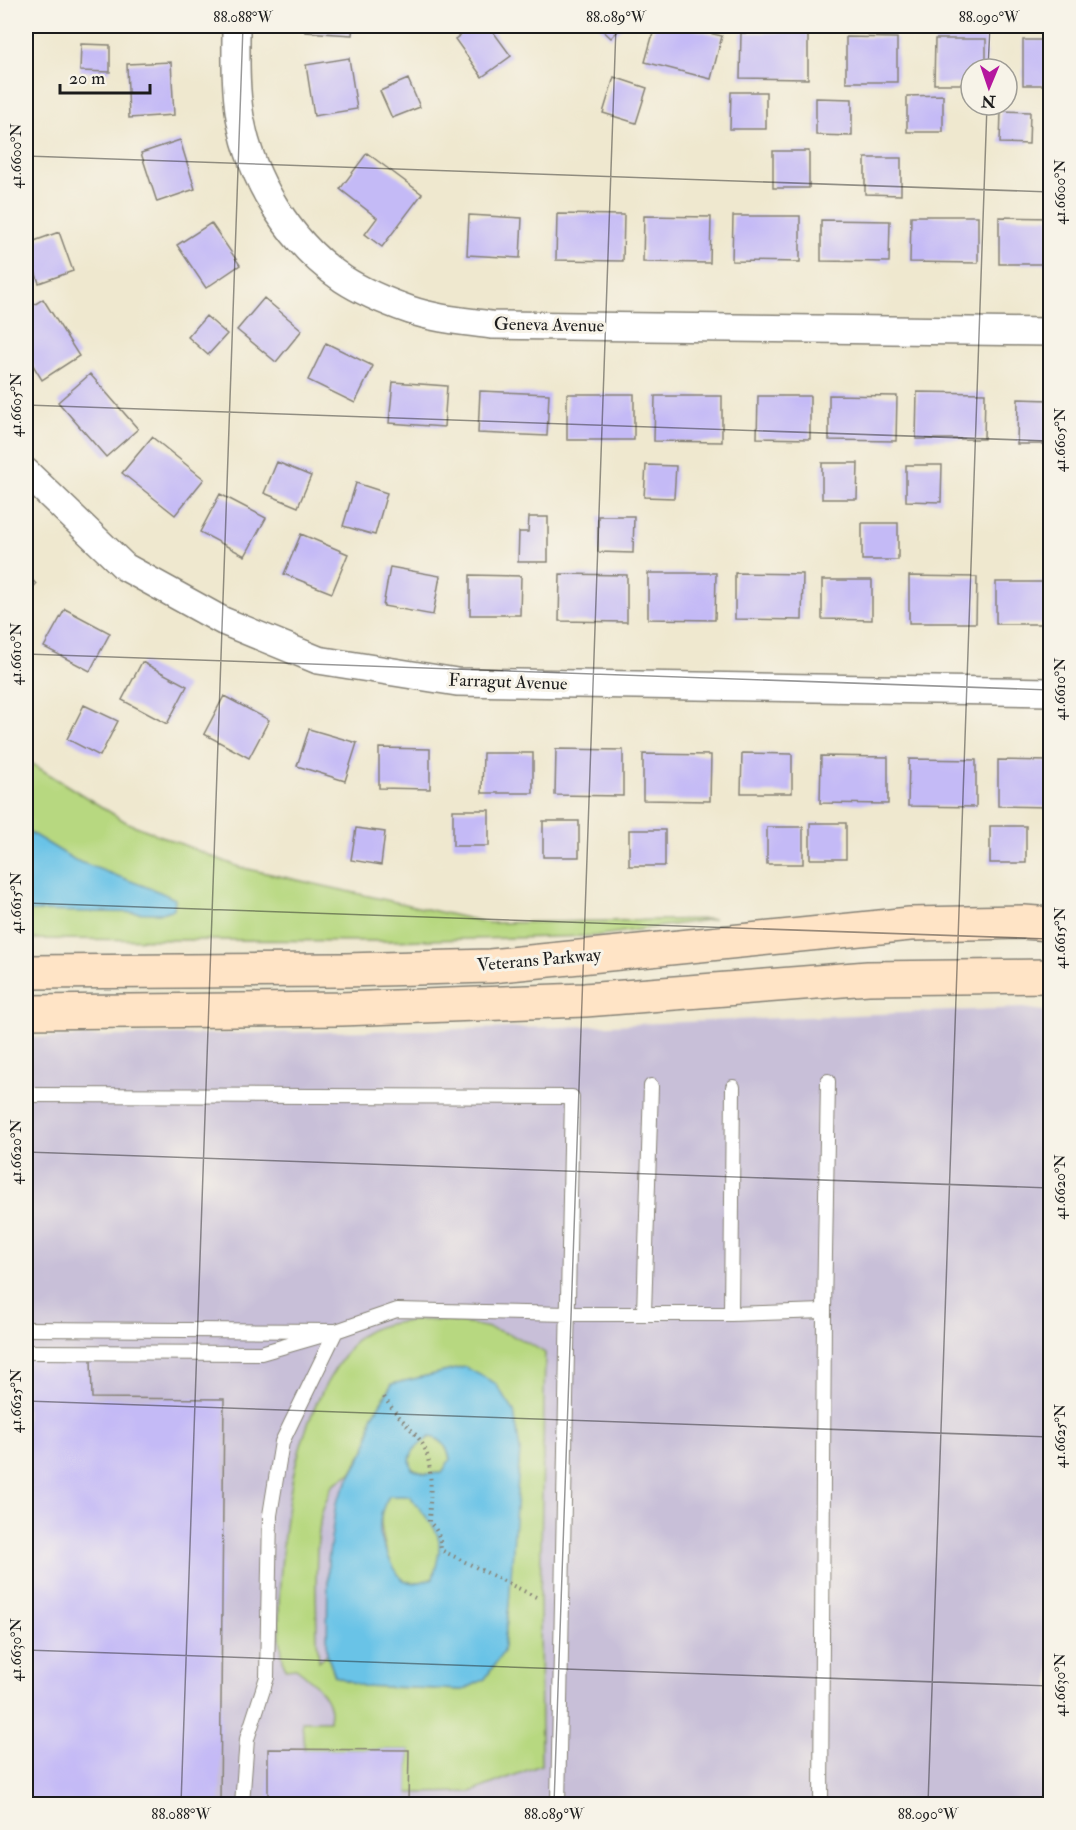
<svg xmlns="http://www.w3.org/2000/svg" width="1076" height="1830" font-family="'IM FELL Double Pica',serif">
<rect width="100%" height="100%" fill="#f7f3e8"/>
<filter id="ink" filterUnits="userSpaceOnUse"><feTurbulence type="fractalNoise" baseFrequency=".0167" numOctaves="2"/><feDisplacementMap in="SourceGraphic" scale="12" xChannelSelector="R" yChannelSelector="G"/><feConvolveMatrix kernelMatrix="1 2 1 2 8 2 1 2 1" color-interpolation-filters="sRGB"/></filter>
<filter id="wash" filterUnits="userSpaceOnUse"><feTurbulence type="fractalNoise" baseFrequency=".008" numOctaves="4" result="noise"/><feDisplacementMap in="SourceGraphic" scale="24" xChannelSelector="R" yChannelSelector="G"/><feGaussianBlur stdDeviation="1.35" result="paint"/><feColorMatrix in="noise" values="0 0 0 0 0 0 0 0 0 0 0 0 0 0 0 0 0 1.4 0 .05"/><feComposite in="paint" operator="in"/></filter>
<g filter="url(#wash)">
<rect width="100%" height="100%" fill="#efe8cf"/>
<path fill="#c8bfd8" d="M 1022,1008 L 1050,1012 L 1050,1804 L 26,1804 L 26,1038 L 562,1027 Z"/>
<path fill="#b7d880" stroke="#6a7a4e" stroke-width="1.5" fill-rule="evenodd" d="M 26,760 L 126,822 L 239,867 L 489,923 L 714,919 L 595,936 L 386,941 L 26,939 Z
M 423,1320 C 470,1322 506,1327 545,1353 L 540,1599 L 541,1765 L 471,1792 L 408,1793 L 409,1750 L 304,1750 L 302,1721 L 329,1721 C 329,1717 331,1710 329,1706 C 325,1691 308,1677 296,1668 L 285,1669 C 277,1636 278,1602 281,1568 C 286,1495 299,1417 344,1356 C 348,1351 353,1342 358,1338 C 375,1323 402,1322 423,1320 ZM 465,1367 L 509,1605 L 503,1652 L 485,1679 L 463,1690 L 363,1686 L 335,1676 L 327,1654 L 319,1661 L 317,1640 L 316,1587 L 317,1548 L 321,1515 L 332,1485 L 351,1473 L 367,1446 L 372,1417 L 392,1384 Z
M 430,1437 C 443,1439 447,1447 450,1459 L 442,1473 L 425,1474 L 412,1469 C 406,1452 417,1445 430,1437 Z
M 388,1496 L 410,1496 C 422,1512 442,1529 441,1550 C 440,1559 436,1569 433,1578 C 424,1581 416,1585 406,1581 C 389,1575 377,1524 382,1508 C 383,1504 386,1500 388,1496 Z"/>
<path fill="#69c3e7" stroke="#427082" stroke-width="1.5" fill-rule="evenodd" d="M 26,830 L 75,860 L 160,892 L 175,899 L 174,909 L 162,913 L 26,911 Z
M 465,1367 L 495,1383 L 514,1411 L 520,1450 L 509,1605 L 503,1652 L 485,1679 L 463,1690 L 363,1686 L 335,1676 L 327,1654 L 328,1561 L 336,1503 L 367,1446 L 372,1417 L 392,1384 ZM 430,1437 C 443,1439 447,1447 450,1459 L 442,1473 L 425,1474 L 412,1469 C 406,1453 417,1445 430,1437 ZM 389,1496 L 410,1496 C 437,1533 447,1531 433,1578 C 424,1581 415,1585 406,1581 C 396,1578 381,1542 380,1532 C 379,1518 382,1507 389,1496 Z"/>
<g id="blocks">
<path fill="#c4baf6" d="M 130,26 L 170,26 L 170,29 L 130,28 Z
M 305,26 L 353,26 L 352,35 L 305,32 Z
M 474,26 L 489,26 L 511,56 L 482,77 L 455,39 Z
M 598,26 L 623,26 L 611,38 Z
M 655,26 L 679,26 L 722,36 L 711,79 L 645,62 Z
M 741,33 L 808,33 L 808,79 L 740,78 Z
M 846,37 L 897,38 L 897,82 L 846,82 Z
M 935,39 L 986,39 L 986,69 L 971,69 L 971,84 L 934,84 Z
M 1023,40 L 1050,40 L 1050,85 L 1023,85 Z
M 81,44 L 110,45 L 110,72 L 80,71 Z
M 349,58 L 357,109 L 314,116 L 306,65 Z
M 171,62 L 174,115 L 129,118 L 127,64 Z
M 614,77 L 647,88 L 636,123 L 603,113 Z
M 408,79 L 420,107 L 392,118 L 380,91 Z
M 731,92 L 766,92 L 766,129 L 730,129 Z
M 943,95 L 943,132 L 907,132 L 907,96 Z
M 816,98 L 852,99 L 852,136 L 816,135 Z
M 1001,111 L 1030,112 L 1029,144 L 1000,143 Z
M 180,140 L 195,189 L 157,202 L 141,153 Z
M 773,151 L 809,151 L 809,188 L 773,188 Z
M 367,153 L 422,194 L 382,247 L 365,234 L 377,218 L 340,189 Z
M 865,158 L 901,158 L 901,195 L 865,194 Z
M 557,214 L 624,215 L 623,261 L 556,260 Z
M 469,215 L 522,218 L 520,258 L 467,255 Z
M 644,216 L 711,217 L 710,263 L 643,262 Z
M 733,216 L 800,216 L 800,262 L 732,261 Z
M 911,216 L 978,216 L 978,263 L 910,262 Z
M 999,217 L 1050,218 L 1050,264 L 999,264 Z
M 821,220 L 890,221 L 889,262 L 821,261 Z
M 211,223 L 240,265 L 206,288 L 177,245 Z
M 59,232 L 73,271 L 39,283 L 26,244 Z
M 264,298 L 302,330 L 276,362 L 237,330 Z
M 43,299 L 79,356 L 42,380 L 26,354 L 26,310 Z
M 206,316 L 227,334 L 208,355 L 188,337 Z
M 326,343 L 373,366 L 355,403 L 308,380 Z
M 90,374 L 138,429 L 106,457 L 58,402 Z
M 393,382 L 447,386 L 444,427 L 389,423 Z
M 480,391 L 549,394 L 547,436 L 478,433 Z
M 917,392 L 985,393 L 984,439 L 916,439 Z
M 567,394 L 634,394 L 634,440 L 567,440 Z
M 829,395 L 897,396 L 896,441 L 829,440 Z
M 655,396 L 722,396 L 722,442 L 654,441 Z
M 758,396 L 810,396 L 810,439 L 757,438 Z
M 1018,399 L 1050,400 L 1050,444 L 1017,444 Z
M 152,437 L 204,479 L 175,515 L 122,473 Z
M 277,462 L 311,476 L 298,507 L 264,493 Z
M 822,463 L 858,463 L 857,499 L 822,499 Z
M 646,465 L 676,466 L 674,498 L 644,497 Z
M 906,465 L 942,465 L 941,502 L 906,501 Z
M 356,483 L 387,493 L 375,535 L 343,526 Z
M 220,494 L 266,518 L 245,556 L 200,532 Z
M 598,516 L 634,516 L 633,553 L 598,552 Z
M 529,517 L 548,517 L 548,562 L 518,562 L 519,532 L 528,532 Z
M 1047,521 L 1050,521 L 1050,556 L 1046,556 Z
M 862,523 L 898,523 L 898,560 L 862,560 Z
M 301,534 L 348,554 L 332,593 L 284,574 Z
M 390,567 L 440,576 L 433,615 L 383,606 Z
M 26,573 L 36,584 L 26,595 Z
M 648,573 L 716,573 L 715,620 L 648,619 Z
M 735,573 L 803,574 L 802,620 L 735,619 Z
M 560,574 L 627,575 L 627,622 L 559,621 Z
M 470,575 L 521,576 L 520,615 L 470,615 Z
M 909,576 L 977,577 L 976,623 L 909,623 Z
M 822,580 L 872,580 L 872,620 L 822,619 Z
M 996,582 L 1050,582 L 1050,624 L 996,624 Z
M 65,609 L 110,633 L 90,671 L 44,647 Z
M 142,662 L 187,686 L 167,724 L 122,700 Z
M 224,696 L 269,720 L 249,758 L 204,734 Z
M 84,705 L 118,721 L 100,756 L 67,739 Z
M 309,729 L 357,743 L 345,781 L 297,766 Z
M 379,748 L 430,749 L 430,789 L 379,788 Z
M 556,749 L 623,750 L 623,796 L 555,795 Z
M 483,753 L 533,753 L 533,793 L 482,793 Z
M 742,753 L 792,754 L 792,793 L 741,793 Z
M 643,754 L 711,755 L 710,801 L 643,800 Z
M 821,756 L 888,757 L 888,804 L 820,803 Z
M 909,759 L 976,760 L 976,807 L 908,806 Z
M 998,760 L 1050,761 L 1050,807 L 998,806 Z
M 453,810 L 489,810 L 489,846 L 453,846 Z
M 543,821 L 579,821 L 579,857 L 543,857 Z
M 810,823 L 846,823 L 846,859 L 810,859 Z
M 990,826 L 1026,826 L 1026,863 L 990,863 Z
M 767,827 L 803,827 L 803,864 L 767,864 Z
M 356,828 L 385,832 L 381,865 L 351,860 Z
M 629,830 L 665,830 L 665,866 L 629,866 Z
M 26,1358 L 91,1358 L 92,1398 L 224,1399 L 220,1804 L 26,1804 Z
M 268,1749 L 409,1750 L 408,1804 L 268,1804 Z"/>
</g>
</g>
<g filter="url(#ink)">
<use href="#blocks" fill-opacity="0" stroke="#868276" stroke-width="1.5"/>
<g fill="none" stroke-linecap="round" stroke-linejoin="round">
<defs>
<path id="lane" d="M 26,1095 L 572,1097 L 558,1804
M 824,1311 L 828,1081
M 644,1313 L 651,1086
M 731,1314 L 733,1087
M 26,1329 L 336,1331 L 397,1310 L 569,1314 L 731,1314 L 824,1311 L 821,1804
M 26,1352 L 261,1353 L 320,1336
M 242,1804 L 247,1739 L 267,1677 L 270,1515 L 282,1442 L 336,1331"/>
<path id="street" d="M 236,26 C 236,56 235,87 240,117 C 251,180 290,243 343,279 C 363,292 387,302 410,310 C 436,319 463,321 491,325 L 1050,332
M 26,472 L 125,567 L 223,621 L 318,660 L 457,682 L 1050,692"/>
<path id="secondary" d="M 26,972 L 345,970 L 490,966 L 910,924 L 1024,922 L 1050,924
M 26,1012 L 341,1009 L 585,1000 L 868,978 L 1050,976"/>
</defs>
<use href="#lane" stroke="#868276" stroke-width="16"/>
<use href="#street" stroke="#868276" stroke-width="30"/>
<use href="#secondary" stroke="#868276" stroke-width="36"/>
<path stroke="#868276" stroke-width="4" stroke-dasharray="1.5 4.5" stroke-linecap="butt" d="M 384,1397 C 395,1414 408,1425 420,1440 C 435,1460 430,1499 429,1522 C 439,1531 440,1538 441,1550 L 540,1599"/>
<use href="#lane" stroke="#fff" stroke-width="14"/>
<use href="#street" stroke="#fff" stroke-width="27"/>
<use href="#secondary" stroke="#ffe4c6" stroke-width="33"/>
</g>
</g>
<path fill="none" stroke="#1c1c1c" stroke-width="1.5" stroke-opacity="0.45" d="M 988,69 L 990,26M 26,156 L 1050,192M 26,405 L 1050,441M 26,654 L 1050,690M 26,903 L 1050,939M 26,1152 L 1050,1188M 26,1401 L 1050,1437M 26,1650 L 1050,1686M 181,1804 L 243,26M 554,1804 L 616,26M 928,1804 L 987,105"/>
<g text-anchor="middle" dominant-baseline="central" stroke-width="6" stroke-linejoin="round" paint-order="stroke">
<g font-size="18" fill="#1c1c1c" stroke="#f7f3e8">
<text transform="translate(549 325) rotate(1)">Geneva Avenue</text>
<text transform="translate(508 682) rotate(2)">Farragut Avenue</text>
<text transform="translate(539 960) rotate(-5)">Veterans Parkway</text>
</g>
</g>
<rect width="1076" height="1830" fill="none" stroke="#f7f3e8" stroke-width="66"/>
<g transform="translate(989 87) rotate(182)"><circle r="28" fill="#f7f3e8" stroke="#9f9d96" stroke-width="1.5"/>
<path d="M0-4.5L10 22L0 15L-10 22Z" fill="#b5179e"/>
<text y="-9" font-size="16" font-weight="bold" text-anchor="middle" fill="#1c1c1c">N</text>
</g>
<path d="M60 84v9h90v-9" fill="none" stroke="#1c1c1c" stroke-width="3"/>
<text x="69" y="84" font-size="18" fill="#1c1c1c" stroke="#f7f3e8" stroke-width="4.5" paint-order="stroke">20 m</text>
<rect x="33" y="33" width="1010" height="1764" fill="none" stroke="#1c1c1c" stroke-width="2"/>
<g font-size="15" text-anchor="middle" fill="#1c1c1c">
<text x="243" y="22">88.088°W</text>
<text x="616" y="22">88.089°W</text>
<text x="989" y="22">88.090°W</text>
<text transform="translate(16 156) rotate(-90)" y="5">41.6600°N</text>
<text transform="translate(1060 192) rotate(-90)" y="5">41.6600°N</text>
<text transform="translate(16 405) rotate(-90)" y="5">41.6605°N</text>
<text transform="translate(1060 440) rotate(-90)" y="5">41.6605°N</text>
<text transform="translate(16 654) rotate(-90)" y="5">41.6610°N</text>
<text transform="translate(1060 689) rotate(-90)" y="5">41.6610°N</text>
<text transform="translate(16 903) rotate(-90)" y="5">41.6615°N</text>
<text transform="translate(1060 938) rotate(-90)" y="5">41.6615°N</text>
<text transform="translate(16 1152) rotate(-90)" y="5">41.6620°N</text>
<text transform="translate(1060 1187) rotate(-90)" y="5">41.6620°N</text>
<text transform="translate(16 1401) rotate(-90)" y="5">41.6625°N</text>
<text transform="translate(1060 1436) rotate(-90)" y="5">41.6625°N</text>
<text transform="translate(16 1650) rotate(-90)" y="5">41.6630°N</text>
<text transform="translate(1060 1685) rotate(-90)" y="5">41.6630°N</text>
<text x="181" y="1819">88.088°W</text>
<text x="554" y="1819">88.089°W</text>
<text x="928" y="1819">88.090°W</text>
</g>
</svg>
